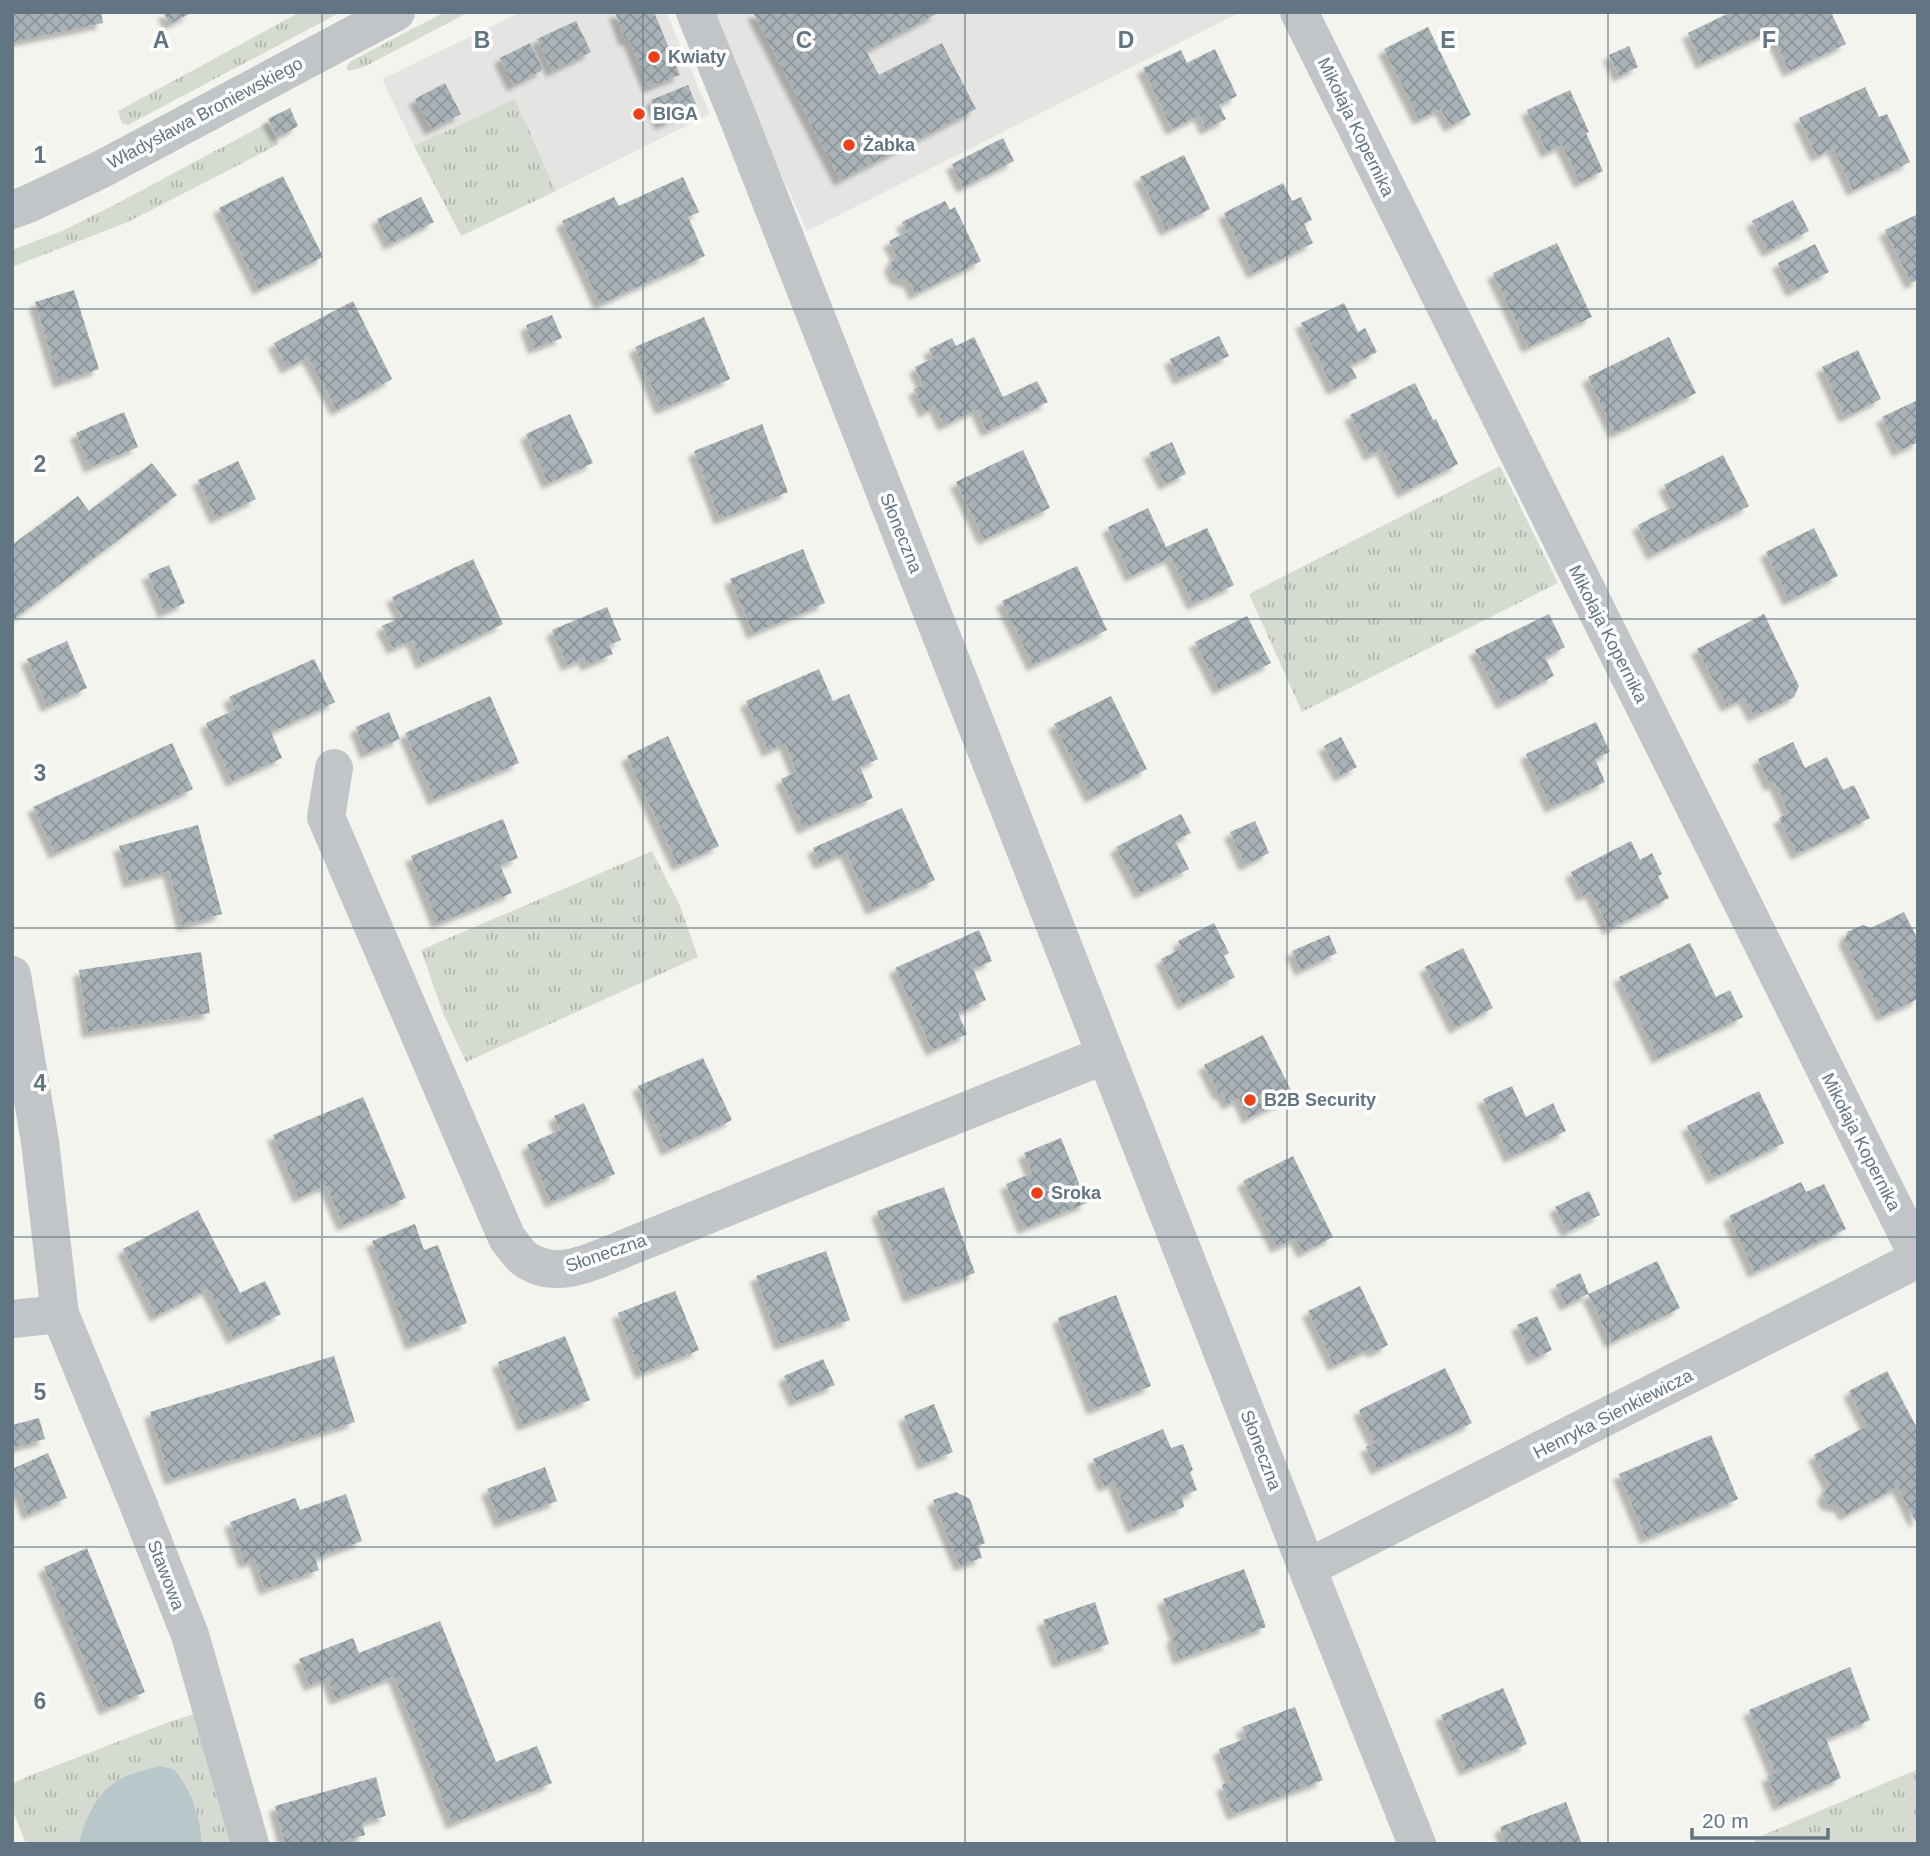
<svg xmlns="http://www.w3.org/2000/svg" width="1930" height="1856" font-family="Helvetica,sans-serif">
<defs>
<pattern id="grass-tufts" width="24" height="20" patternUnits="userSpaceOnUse" patternTransform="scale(1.75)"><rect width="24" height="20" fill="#d5dbd0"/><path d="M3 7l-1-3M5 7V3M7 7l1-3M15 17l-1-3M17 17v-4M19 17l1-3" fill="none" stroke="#b0b6ae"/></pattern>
<pattern id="building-cross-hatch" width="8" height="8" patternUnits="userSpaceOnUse" patternTransform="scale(1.75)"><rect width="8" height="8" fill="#a9b2b6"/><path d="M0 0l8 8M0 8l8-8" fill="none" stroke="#8d9599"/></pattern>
<filter id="shadow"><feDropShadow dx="-6" dy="6" stdDeviation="2" flood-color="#0004"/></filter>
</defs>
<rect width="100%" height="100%" fill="#f4f4ef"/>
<path fill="#e4e5e3" d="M 521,12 L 666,12 L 710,114 L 556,191 L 515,99 L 414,146 L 382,79 Z
M 708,12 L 1241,12 L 807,231 Z"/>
<path fill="url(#grass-tufts)" d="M 300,12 L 341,12 L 128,125 L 122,123 L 118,111 Z
M 445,12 L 469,12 L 364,67 L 349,71 L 346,68 L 351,61 Z
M 515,99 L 556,191 L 461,236 L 414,146 Z
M 267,123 L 279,144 L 128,222 L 12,267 L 12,250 L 62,231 L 118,203 Z
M 1500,466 L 1558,583 L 1302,712 L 1249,594 Z
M 652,851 L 680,906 L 698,957 L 466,1062 L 443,1013 L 421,950 Z
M 197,1713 L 236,1844 L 202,1844 C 200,1815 192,1791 174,1769 L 159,1766 L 126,1776 L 89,1813 L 79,1844 L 26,1844 L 12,1809 L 12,1784 L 29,1776 L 169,1722 Z
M 1918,1769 L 1918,1844 L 1756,1844 L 1754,1839 Z"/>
<path fill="#b9c7cb" d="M 159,1766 L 174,1769 C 192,1791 200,1815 202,1844 L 79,1844 C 85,1816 99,1788 126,1776 C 136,1772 148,1769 159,1766 Z"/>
<path fill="url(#building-cross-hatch)" filter="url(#shadow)" d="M 12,12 L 101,12 L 103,23 L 12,42 Z
M 163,12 L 193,12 L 170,24 Z
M 615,12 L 654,12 L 680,75 L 649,87 L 629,39 L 625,40 Z
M 753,12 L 940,12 L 866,51 L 879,75 L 942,43 L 976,109 L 840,180 Z
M 1731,12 L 1831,12 L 1846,44 L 1789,71 L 1770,31 L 1702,63 L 1688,33 Z
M 576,21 L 591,52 L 552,71 L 537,39 Z
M 1428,27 L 1471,115 L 1450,126 L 1441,109 L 1419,119 L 1384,49 Z
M 530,43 L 543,70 L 513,85 L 500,58 Z
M 1629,46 L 1638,67 L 1619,76 L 1609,55 Z
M 1215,49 L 1237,96 L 1219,105 L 1226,119 L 1206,129 L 1200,115 L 1172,129 L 1143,68 L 1181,50 L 1187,63 Z
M 445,83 L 461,114 L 431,129 L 415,99 Z
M 688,85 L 697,107 L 661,124 L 651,100 Z
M 1865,87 L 1879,117 L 1887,114 L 1910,162 L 1853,190 L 1833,148 L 1817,156 L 1799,118 Z
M 1570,90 L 1589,132 L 1586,133 L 1603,171 L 1580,182 L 1562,145 L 1547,152 L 1527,110 Z
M 290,108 L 298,126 L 278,137 L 268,119 Z
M 1003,138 L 1014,161 L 963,187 L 952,164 Z
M 1184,155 L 1210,209 L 1166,230 L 1140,177 Z
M 283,176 L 323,257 L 259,289 L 219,208 Z
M 683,177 L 699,212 L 688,217 L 705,256 L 600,304 L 562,221 L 614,197 L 619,206 Z
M 1283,183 L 1292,201 L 1301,197 L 1312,220 L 1304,224 L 1313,243 L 1253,273 L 1224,213 Z
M 421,197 L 434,222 L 390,244 L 377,219 Z
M 1793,200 L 1809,231 L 1768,251 L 1752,221 Z
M 945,201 L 950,210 L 955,207 L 981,261 L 915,294 L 910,282 L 896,278 L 890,266 L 896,254 L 889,241 L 907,232 L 902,222 Z
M 1918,214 L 1918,280 L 1911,283 L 1885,230 Z
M 1557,243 L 1592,317 L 1528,347 L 1493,273 Z
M 1815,244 L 1829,272 L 1792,291 L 1778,263 Z
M 74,290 L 99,369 L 59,382 L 35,302 Z
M 353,301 L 392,379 L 337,410 L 308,357 L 287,368 L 274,343 Z
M 1344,303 L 1358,332 L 1365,328 L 1377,352 L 1350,365 L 1357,378 L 1333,389 L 1301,323 Z
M 552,315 L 562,338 L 534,348 L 526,325 Z
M 704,317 L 730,379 L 661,409 L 635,347 Z
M 1219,336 L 1229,356 L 1179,379 L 1170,359 Z
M 974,337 L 1003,397 L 1037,381 L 1048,402 L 987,431 L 977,409 L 944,425 L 935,406 L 925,412 L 914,389 L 923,385 L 915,367 L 934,358 L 929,349 L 952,338 L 956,346 Z
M 1669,337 L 1696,393 L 1615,433 L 1588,377 Z
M 1858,350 L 1881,399 L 1845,417 L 1822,367 Z
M 1415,383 L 1433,420 L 1436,419 L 1458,464 L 1403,492 L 1382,449 L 1370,455 L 1350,415 Z
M 1918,400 L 1918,442 L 1898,451 L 1882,417 Z
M 124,412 L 138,447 L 90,467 L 76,433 Z
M 570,414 L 593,463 L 548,483 L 526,434 Z
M 762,424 L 788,492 L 720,519 L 694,451 Z
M 1172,442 L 1186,474 L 1165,484 L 1149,453 Z
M 1023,450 L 1050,508 L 984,539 L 956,482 Z
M 1723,455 L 1749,506 L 1653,554 L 1638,525 L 1675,506 L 1664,485 Z
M 238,461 L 256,499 L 216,518 L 198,480 Z
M 152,463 L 177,495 L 13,620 L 12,545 L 78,496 L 89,511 Z
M 1148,508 L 1166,547 L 1207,528 L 1234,585 L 1193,604 L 1171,557 L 1131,576 L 1108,527 Z
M 1814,528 L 1838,576 L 1789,600 L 1766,552 Z
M 803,549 L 825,603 L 753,633 L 730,579 Z
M 473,559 L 503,624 L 422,663 L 412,640 L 393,648 L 382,626 L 402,617 L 392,597 Z
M 169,565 L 185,603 L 164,612 L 148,574 Z
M 1077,566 L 1107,630 L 1033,665 L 1002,601 Z
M 607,607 L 621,640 L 609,645 L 613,654 L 587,665 L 584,658 L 567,665 L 552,630 Z
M 1549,614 L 1565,647 L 1545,657 L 1554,676 L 1502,703 L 1475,650 Z
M 1764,614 L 1799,686 L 1794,697 L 1754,716 L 1744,698 L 1727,706 L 1697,649 Z
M 1247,616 L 1271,663 L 1219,689 L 1195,642 Z
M 67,641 L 87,688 L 47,706 L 27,659 Z
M 314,659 L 335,702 L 271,732 L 282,758 L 232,781 L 206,723 L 235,710 L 229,697 Z
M 819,669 L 833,701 L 849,694 L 878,759 L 860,767 L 873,798 L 803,828 L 781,779 L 797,772 L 785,743 L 768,751 L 746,701 Z
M 490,696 L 519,763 L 434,799 L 405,733 Z
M 1111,696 L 1147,769 L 1091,797 L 1054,724 Z
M 389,712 L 400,739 L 366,753 L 356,727 Z
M 1596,722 L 1610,752 L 1595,759 L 1605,782 L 1551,807 L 1526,754 Z
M 668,736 L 719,846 L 678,865 L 627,756 Z
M 1341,737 L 1357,767 L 1340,776 L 1324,746 Z
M 1793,742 L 1805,768 L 1827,757 L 1843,790 L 1854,785 L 1870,818 L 1797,854 L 1779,818 L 1789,813 L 1775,783 L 1770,785 L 1758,759 Z
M 172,743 L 193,789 L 55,853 L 33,807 Z
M 902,808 L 935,880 L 872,909 L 846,852 L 820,863 L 813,848 Z
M 1181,814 L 1191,833 L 1175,841 L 1189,869 L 1140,893 L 1116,847 Z
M 503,819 L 518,858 L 500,865 L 512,893 L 438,923 L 411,856 Z
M 1255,821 L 1269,853 L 1245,865 L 1230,832 Z
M 198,825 L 222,914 L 183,925 L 169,871 L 129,882 L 119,846 Z
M 1631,841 L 1640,860 L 1652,853 L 1662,874 L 1658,876 L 1669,898 L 1609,929 L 1591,892 L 1583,896 L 1571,872 Z
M 1904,912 L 1918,940 L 1918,999 L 1882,1016 L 1845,941 L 1847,932 L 1863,925 L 1871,928 Z
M 1214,923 L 1229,953 L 1224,956 L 1235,977 L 1183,1004 L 1161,959 L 1182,948 L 1178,941 Z
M 979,930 L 992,961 L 973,969 L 986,1000 L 958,1013 L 967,1034 L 932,1050 L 895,968 Z
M 1329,935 L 1337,953 L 1301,970 L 1292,951 Z
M 1690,943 L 1716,997 L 1730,990 L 1743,1017 L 1658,1058 L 1619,977 Z
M 1463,948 L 1493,1008 L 1455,1028 L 1425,967 Z
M 201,952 L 210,1013 L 88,1032 L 79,970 Z
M 1263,1035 L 1294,1096 L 1248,1118 L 1239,1098 L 1228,1104 L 1222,1093 L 1219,1094 L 1204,1065 Z
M 703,1058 L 732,1120 L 667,1150 L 638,1086 Z
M 1512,1086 L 1526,1117 L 1553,1103 L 1566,1131 L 1510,1157 L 1483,1099 Z
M 1759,1091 L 1784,1143 L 1713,1178 L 1687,1126 Z
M 363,1097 L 406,1198 L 343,1225 L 326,1185 L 299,1197 L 273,1135 Z
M 584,1103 L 615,1174 L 551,1202 L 527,1145 L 560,1130 L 554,1116 Z
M 1061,1138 L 1087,1203 L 1024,1228 L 1006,1184 L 1032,1173 L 1024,1153 Z
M 1293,1156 L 1333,1237 L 1303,1252 L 1296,1238 L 1277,1247 L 1243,1181 Z
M 1801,1182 L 1806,1192 L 1824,1184 L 1846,1229 L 1754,1272 L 1729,1216 Z
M 944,1187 L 975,1273 L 909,1297 L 877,1211 Z
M 1589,1191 L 1600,1215 L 1567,1231 L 1555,1207 Z
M 198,1210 L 240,1293 L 265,1281 L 281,1314 L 233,1338 L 208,1289 L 156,1316 L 123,1249 Z
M 415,1224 L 424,1250 L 438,1245 L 467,1323 L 411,1344 L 372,1241 Z
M 826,1251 L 850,1320 L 780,1344 L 756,1276 Z
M 1657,1261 L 1680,1308 L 1611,1342 L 1588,1294 L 1566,1305 L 1556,1285 L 1580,1273 L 1589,1294 Z
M 1360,1286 L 1388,1345 L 1374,1352 L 1371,1348 L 1334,1365 L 1308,1311 Z
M 675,1291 L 699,1350 L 641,1373 L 618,1313 Z
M 1116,1295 L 1151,1386 L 1093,1409 L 1058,1318 Z
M 1537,1316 L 1552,1350 L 1533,1359 L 1517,1325 Z
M 565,1336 L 590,1400 L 523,1425 L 498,1362 Z
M 334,1356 L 355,1422 L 170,1479 L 150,1412 Z
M 823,1359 L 835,1385 L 795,1401 L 784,1376 Z
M 1445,1368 L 1472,1423 L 1377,1469 L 1366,1447 L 1375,1443 L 1359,1410 Z
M 1887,1371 L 1918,1430 L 1918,1520 L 1915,1521 L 1898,1487 L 1845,1515 L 1841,1507 L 1827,1504 L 1823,1496 L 1829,1485 L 1814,1455 L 1867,1426 L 1849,1391 Z
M 934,1404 L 953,1452 L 923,1464 L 904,1416 Z
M 39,1418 L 45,1439 L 12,1448 L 12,1425 Z
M 1163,1429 L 1171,1448 L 1183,1444 L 1193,1470 L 1190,1472 L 1197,1490 L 1182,1496 L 1184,1507 L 1133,1527 L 1114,1482 L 1104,1486 L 1093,1459 Z
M 1711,1435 L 1738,1499 L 1646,1538 L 1619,1474 Z
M 48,1453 L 67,1498 L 28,1514 L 19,1491 L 12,1494 L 12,1469 Z
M 545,1467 L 557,1501 L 500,1522 L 487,1489 Z
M 956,1492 L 970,1499 L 985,1543 L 978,1546 L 982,1558 L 960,1565 L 933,1500 Z
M 346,1494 L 362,1541 L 315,1558 L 319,1570 L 265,1589 L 255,1559 L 245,1563 L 230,1522 L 295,1498 L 300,1510 Z
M 87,1548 L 145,1692 L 105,1709 L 44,1567 Z
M 1244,1569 L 1266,1627 L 1179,1659 L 1172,1638 L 1176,1636 L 1163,1599 Z
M 1095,1602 L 1109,1644 L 1058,1662 L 1043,1620 Z
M 440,1621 L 496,1762 L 537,1746 L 552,1783 L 452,1823 L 394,1676 L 336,1699 L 328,1678 L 310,1685 L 299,1659 L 353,1638 L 359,1653 Z
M 1850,1667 L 1870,1720 L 1826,1739 L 1841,1778 L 1779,1805 L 1767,1776 L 1775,1773 L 1749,1710 Z
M 1503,1688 L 1527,1744 L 1465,1770 L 1441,1715 Z
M 1295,1707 L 1323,1780 L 1233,1814 L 1222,1785 L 1231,1782 L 1219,1749 L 1247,1738 L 1242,1727 Z
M 376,1777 L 386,1816 L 362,1822 L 365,1835 L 334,1844 L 285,1844 L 275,1806 Z
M 1566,1802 L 1582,1844 L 1506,1844 L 1500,1827 Z"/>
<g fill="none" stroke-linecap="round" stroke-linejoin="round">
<path stroke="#c1c5c8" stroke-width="38" d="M 695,12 L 737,115 L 1307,1568 L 1417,1844
M 1299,12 L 1918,1256
M 334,768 L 326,817 L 507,1238 C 513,1245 518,1254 525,1259 C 558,1283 600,1258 633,1245 L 1105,1055
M 12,975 L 40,1142 L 60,1314 L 137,1501 L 190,1635 L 250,1844
M 12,1319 L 60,1314
M 1307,1568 L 1918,1259"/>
<path stroke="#c1c5c8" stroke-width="38" d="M 12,210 L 28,204 L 100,170 L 396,12"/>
</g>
<path fill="none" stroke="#617582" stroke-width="2" stroke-opacity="0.55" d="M 322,12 L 322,1844M 643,12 L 643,1844M 965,12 L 965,1844M 1287,12 L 1287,1844M 1608,12 L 1608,1844M 12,309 L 1918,309M 12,619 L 1918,619M 12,928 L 1918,928M 12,1237 L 1918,1237M 12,1547 L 1918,1547"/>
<g fill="#ed4017" stroke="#fff" stroke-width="2.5">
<circle cx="654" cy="57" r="7"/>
<circle cx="639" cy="114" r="7"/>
<circle cx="849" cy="145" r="7"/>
<circle cx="1250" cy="1100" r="7"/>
<circle cx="1037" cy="1193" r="7"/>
</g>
<g text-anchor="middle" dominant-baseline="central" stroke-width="7" stroke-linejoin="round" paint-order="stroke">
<g font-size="18" font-weight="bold" fill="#617582" stroke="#fff" text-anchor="start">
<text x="668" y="57">Kwiaty</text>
<text x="653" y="114">BIGA</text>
<text x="863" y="145">Żabka</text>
<text x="1264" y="1100">B2B Security</text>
<text x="1051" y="1193">Sroka</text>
</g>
<g font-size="18" fill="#617582" stroke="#fff">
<text transform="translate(205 113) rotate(-28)">Władysława Broniewskiego</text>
<text transform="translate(1356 127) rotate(64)">Mikołaja Kopernika</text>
<text transform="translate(901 533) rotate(68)">Słoneczna</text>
<text transform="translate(1608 634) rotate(63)">Mikołaja Kopernika</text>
<text transform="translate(1861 1142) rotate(63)">Mikołaja Kopernika</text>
<text transform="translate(606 1253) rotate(-19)">Słoneczna</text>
<text transform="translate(1613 1414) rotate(-27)">Henryka Sienkiewicza</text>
<text transform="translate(1261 1450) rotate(69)">Słoneczna</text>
<text transform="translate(166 1575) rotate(69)">Stawowa</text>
</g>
</g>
<g font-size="23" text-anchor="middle" font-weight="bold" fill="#617582" stroke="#fff" stroke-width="7" stroke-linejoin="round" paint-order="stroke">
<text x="161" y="48">A</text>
<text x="482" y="48">B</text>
<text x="804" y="48">C</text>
<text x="1126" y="48">D</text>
<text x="1448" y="48">E</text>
<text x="1769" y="48">F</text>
<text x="40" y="163">1</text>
<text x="40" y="472">2</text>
<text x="40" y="781">3</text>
<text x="40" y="1091">4</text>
<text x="40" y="1400">5</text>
<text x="40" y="1709">6</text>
</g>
<rect width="1930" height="1856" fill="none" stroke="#617582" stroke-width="28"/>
<path d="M1692 1828v10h136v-10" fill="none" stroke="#617582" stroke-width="3.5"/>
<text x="1702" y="1828" font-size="21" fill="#617582" stroke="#ffffff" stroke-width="5" paint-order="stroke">20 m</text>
</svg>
